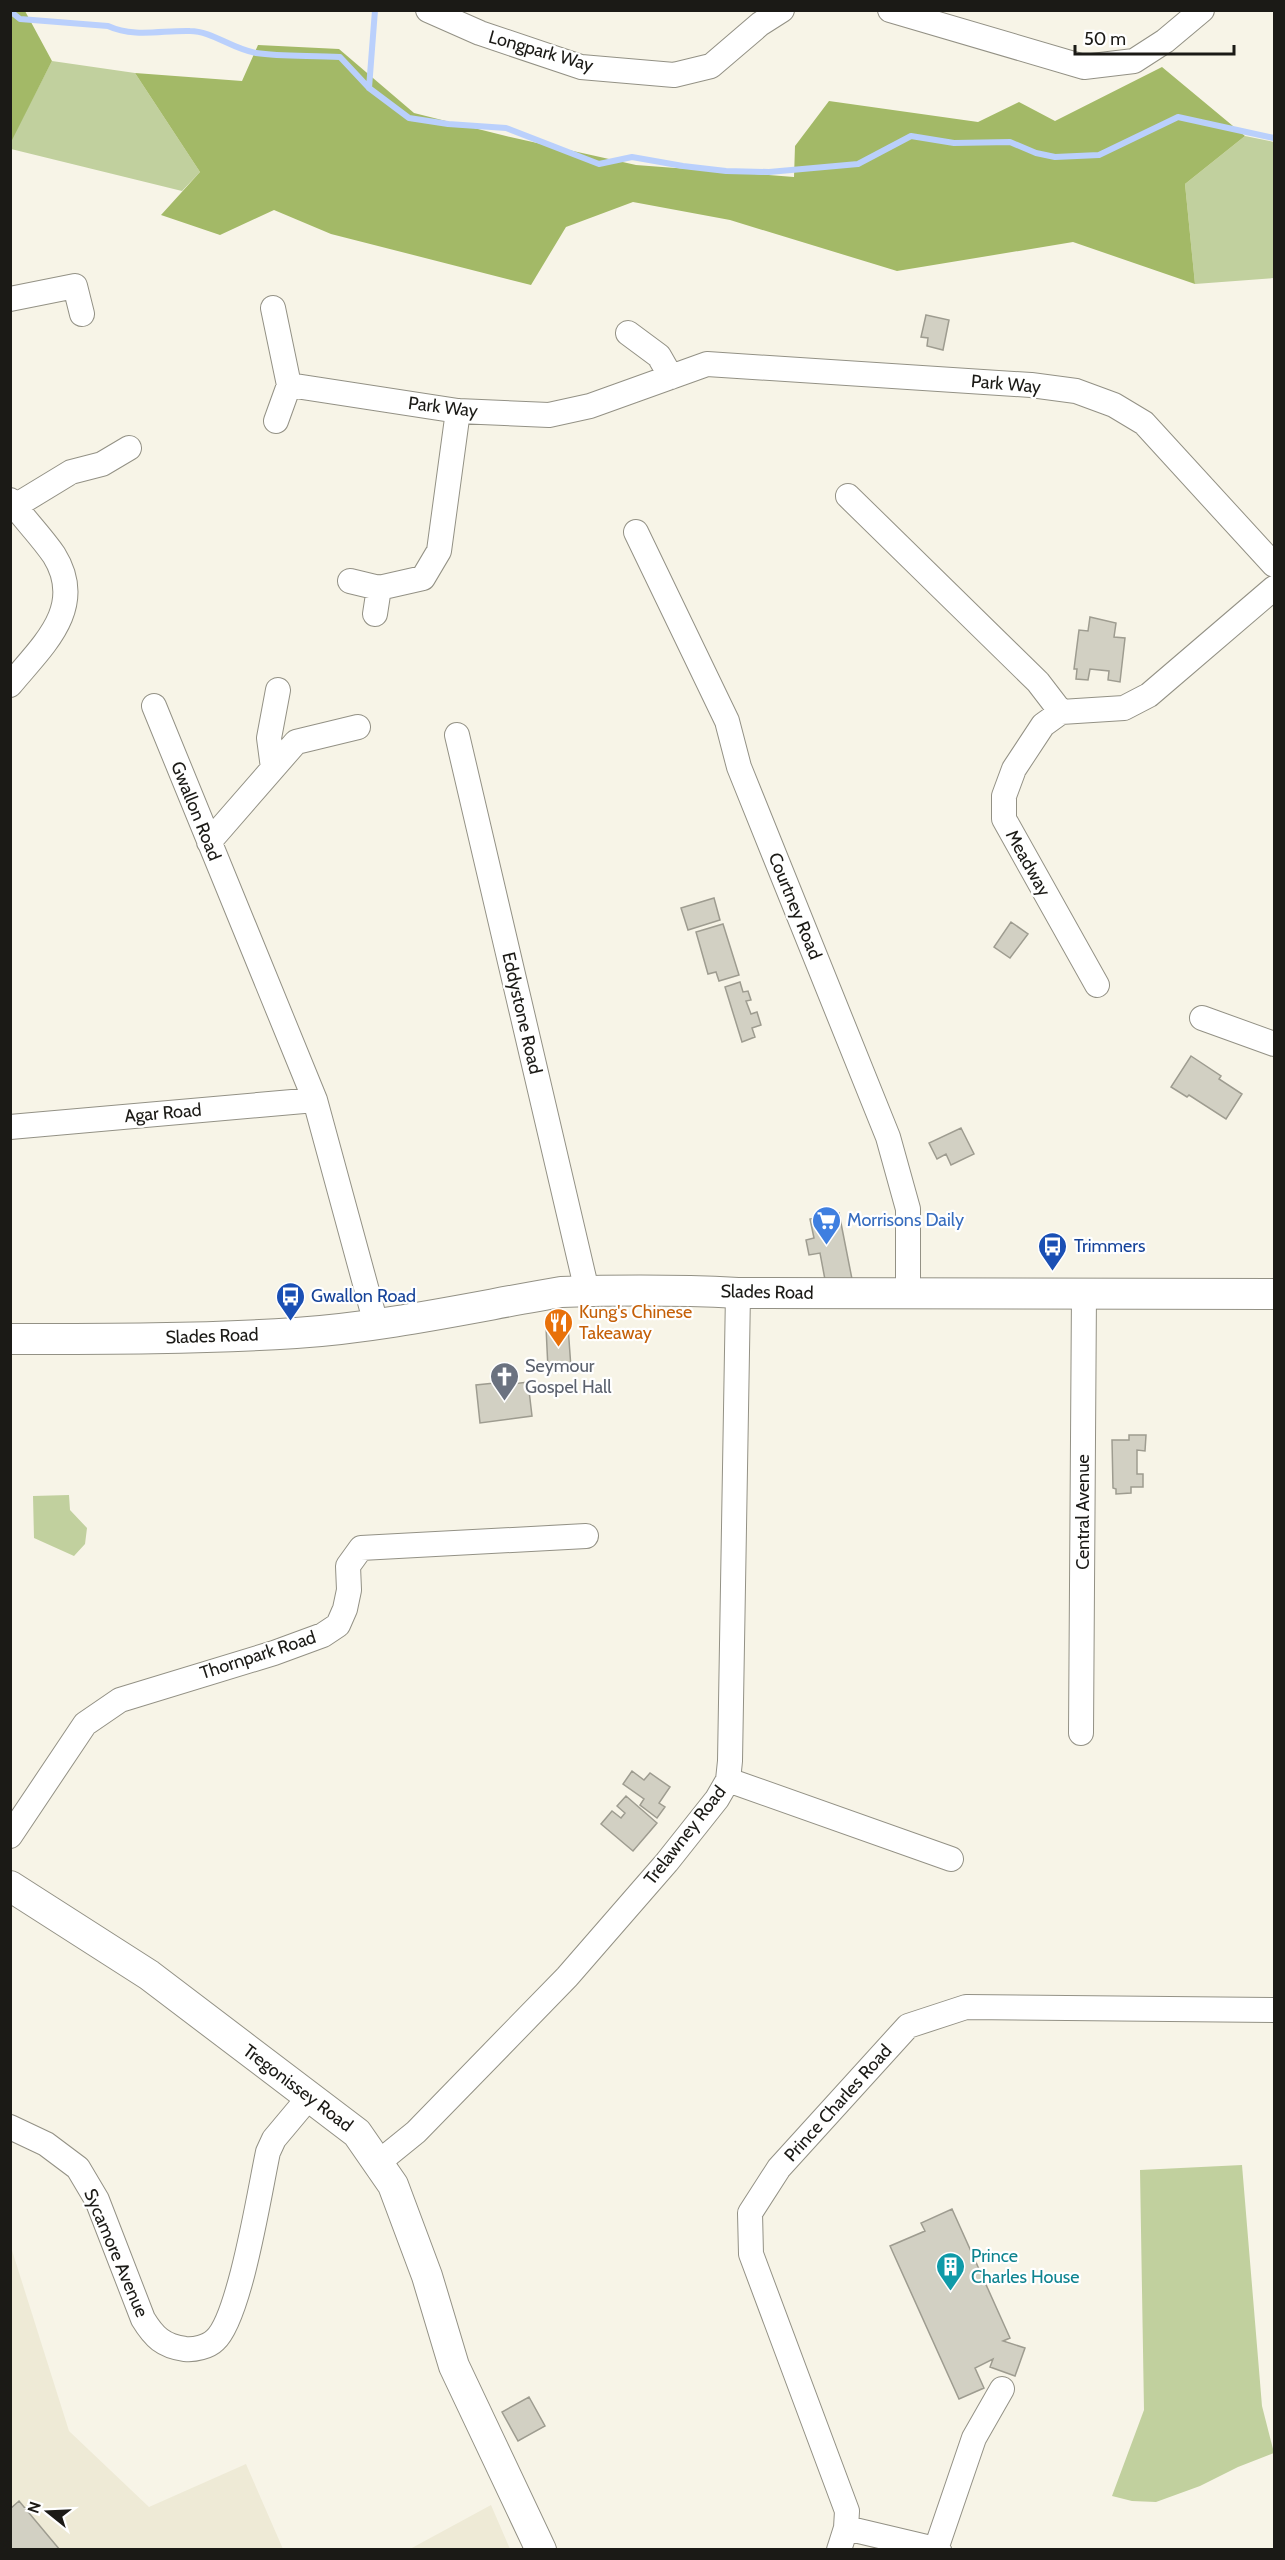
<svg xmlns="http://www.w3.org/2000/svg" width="1285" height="2560" font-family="Cabin,sans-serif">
<rect width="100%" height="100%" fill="#f7f4e7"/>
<path fill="#eeead6" d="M 10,2244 L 69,2431 L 149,2507 L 246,2464 L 283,2549 L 11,2549 Z
M 491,2505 L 510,2549 L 410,2549 Z"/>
<path fill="#c1d09e" d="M 52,61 L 135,73 L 200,172 L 182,191 L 11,149 L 10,142 Z
M 1245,136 L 1274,142 L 1274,278 L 1195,284 L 1185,184 Z
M 69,1495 L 70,1510 L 87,1528 L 85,1544 L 74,1556 L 34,1538 L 33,1496 Z
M 1242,2165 L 1262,2406 L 1274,2453 L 1238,2467 L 1200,2486 L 1156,2502 L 1132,2501 L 1112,2496 L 1144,2410 L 1140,2170 Z"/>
<path fill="#a3b967" d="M 11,10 L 25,11 L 52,61 L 11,142 Z
M 258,45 L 339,49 L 414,113 L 506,136 L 636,165 L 794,177 L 795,146 L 829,101 L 978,122 L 1019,102 L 1055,121 L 1162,67 L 1245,136 L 1185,184 L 1195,284 L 1073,242 L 897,271 L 730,220 L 633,202 L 566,227 L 531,285 L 331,234 L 274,210 L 220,235 L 161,215 L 200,172 L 135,73 L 242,81 Z"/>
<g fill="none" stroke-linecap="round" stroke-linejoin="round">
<path stroke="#bad0fc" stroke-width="6" d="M 10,11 L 20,19 L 108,26 C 134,38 163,30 190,31 C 212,31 232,49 256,53 C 283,57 313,55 340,57 L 369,88 L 409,118 L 448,124 L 506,128 L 599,164 L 632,157 L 683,166 L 726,171 L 769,172 L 858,164 L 911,136 L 954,143 L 1010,142 L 1036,153 L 1055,157 L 1099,155 L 1178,117 L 1274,138
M 369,88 L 375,10"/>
</g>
<path fill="#d2d0c3" stroke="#9e9c90" stroke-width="1.5" d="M 926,315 L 949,320 L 943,350 L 927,346 L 928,338 L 921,337 Z
M 1090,617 L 1116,623 L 1114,637 L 1125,638 L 1120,682 L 1108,680 L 1109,671 L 1090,669 L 1088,680 L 1076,679 L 1077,669 L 1074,669 L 1079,630 L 1088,631 Z
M 714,898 L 720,920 L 688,930 L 681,908 Z
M 1011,922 L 1028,934 L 1010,958 L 994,947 Z
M 723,924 L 739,975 L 719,981 L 716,972 L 708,974 L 696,932 Z
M 740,982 L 743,992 L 748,991 L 751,1000 L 746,1001 L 751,1014 L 757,1012 L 761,1025 L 752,1028 L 755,1037 L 742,1042 L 725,987 Z
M 1191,1056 L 1221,1076 L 1219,1079 L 1242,1094 L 1226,1119 L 1189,1095 L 1187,1097 L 1171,1087 Z
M 961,1128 L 974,1154 L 951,1165 L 946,1154 L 937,1159 L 929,1143 Z
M 839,1213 L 852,1279 L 826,1285 L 820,1253 L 809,1255 L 806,1240 L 814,1238 L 810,1219 Z
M 568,1326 L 571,1368 L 548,1369 L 546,1327 Z
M 504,1382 L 504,1385 L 528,1382 L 532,1416 L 480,1423 L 476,1385 Z
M 1129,1435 L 1146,1435 L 1145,1451 L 1137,1450 L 1137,1474 L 1143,1474 L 1143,1487 L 1131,1487 L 1131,1493 L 1116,1494 L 1116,1489 L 1113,1488 L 1112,1440 L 1129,1440 Z
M 632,1771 L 644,1780 L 650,1773 L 670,1787 L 659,1803 L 665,1807 L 657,1818 L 640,1805 L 644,1799 L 623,1784 Z
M 626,1796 L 657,1823 L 633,1851 L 601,1824 L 612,1811 L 621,1818 L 625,1813 L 617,1806 Z
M 952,2209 L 1010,2338 L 1003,2341 L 1025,2348 L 1015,2376 L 990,2367 L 993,2359 L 975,2368 L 984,2388 L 959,2399 L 890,2246 L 925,2231 L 921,2223 Z
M 529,2397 L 545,2426 L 518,2441 L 502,2412 Z
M 19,2501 L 60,2550 L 10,2550 L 10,2509 Z"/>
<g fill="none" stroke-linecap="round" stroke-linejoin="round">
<defs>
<path id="minor" d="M 428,10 L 480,33 L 581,67 L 674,75 L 711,66 L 760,24 L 782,10
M 890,10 L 1084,67 L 1134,61 L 1165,41 L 1202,10
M 10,299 L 75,286 L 82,314
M 273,308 L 289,385 L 458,411 L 549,415 L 590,406 L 707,364 L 1031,385 L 1076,391 L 1114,405 L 1144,423 L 1274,565
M 628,333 L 659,356 L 671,377
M 276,421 L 289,385
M 848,496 L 1038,682 L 1061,712
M 10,500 C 24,519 41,536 54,555 C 87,608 42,646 10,685
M 15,506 L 71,472 L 102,464 L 129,448
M 636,532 L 727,721 L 739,767 L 888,1137 L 908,1209 L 908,1292
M 350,581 L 379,588 L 423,578 L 439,551 L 458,411
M 375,614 L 379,588
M 154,706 L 315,1100 L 376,1324
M 457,735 L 587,1291
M 273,768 L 269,738 L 278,690
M 209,842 L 296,742 L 358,727
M 1097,985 L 1004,819 L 1004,796 L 1014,769 L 1043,725 L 1061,712 L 1124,708 L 1149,695 L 1274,588
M 1202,1018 L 1274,1044
M 10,1127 L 315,1100
M 1081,1733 L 1084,1292
M 728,1780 L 951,1859
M 10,1836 L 85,1724 L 120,1700 L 274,1653 L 323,1635 L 338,1625 L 345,1609 L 349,1590 L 348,1566 L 361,1548 L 586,1536
M 10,2127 L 46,2144 L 78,2168 L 97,2200 L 143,2319 C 154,2337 163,2346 185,2349 C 194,2350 208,2347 215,2340 C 240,2318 260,2189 268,2152 L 274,2139 L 310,2096
M 379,2162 L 416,2132 L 567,1977 L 667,1862 L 717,1799 L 728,1780 L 730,1761 L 738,1293
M 846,2528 L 939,2550
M 936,2549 L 974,2438 L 1002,2389
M 839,2550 L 846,2528 L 847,2511 L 751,2254 L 750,2213 L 779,2168 L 908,2026 L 966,2007 L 1274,2010"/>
<path id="tertiary" d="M 10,1339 C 106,1339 201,1339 296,1333 C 385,1327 473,1307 561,1292 C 620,1290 679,1290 738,1293 L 1274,1294
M 10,1886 L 149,1975 L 357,2133 L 393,2185 L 427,2276 L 454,2366 L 541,2550"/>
</defs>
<use href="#minor" stroke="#939185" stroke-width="26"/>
<use href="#tertiary" stroke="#939185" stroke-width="32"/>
<use href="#minor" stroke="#fff" stroke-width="24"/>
<use href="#tertiary" stroke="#fff" stroke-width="30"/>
</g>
<defs>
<symbol id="supermarket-pin" viewBox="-11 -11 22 30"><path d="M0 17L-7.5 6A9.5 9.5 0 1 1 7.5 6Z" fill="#3f7fe0" stroke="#fff"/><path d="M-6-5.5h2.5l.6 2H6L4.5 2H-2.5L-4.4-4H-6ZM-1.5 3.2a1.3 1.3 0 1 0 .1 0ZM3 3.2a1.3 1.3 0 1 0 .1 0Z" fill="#fff"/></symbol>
<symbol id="bus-pin" viewBox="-11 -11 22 30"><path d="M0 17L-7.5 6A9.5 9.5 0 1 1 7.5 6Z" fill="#1a4fb4" stroke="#fff"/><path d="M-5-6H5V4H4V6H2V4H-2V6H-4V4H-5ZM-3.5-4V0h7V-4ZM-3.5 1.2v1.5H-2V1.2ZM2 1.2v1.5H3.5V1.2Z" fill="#fff"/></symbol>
<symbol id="restaurant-pin" viewBox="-11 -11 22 30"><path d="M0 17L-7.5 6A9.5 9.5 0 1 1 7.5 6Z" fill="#e8710a" stroke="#fff"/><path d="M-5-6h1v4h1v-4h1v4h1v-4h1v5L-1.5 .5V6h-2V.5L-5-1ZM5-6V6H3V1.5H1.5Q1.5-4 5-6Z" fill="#fff"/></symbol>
<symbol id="church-pin" viewBox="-11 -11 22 30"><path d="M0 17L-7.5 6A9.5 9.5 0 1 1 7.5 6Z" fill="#6b7280" stroke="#fff"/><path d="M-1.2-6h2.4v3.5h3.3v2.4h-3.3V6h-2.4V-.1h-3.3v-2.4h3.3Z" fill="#fff"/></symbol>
<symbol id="building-pin" viewBox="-11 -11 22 30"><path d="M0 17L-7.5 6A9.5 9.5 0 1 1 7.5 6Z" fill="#0f9aa8" stroke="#fff"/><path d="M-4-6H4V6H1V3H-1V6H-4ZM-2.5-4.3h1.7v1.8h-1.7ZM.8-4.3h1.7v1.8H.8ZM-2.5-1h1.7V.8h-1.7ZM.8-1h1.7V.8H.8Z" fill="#fff"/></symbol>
</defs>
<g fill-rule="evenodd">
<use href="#supermarket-pin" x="810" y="1204" width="33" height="45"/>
<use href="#bus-pin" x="1036" y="1230" width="33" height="45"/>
<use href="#bus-pin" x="274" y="1280" width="33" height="45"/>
<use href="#restaurant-pin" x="542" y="1306" width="33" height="45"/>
<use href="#church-pin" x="488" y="1360" width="33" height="45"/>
<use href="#building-pin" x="934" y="2250" width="33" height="45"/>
</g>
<g text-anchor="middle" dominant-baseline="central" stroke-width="4.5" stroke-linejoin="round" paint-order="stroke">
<g font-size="18" fill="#1b1a16" stroke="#fff">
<text transform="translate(541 51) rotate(16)">Longpark Way</text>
<text transform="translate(1006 384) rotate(5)">Park Way</text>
<text transform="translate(443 407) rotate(7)">Park Way</text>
<text transform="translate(196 811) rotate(68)">Gwallon Road</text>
<text transform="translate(1028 863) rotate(61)">Meadway</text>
<text transform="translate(795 906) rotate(68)">Courtney Road</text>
<text transform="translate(522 1013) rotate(77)">Eddystone Road</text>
<text transform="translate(163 1113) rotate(-5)">Agar Road</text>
<text transform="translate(767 1292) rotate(1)">Slades Road</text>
<text transform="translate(212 1336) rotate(-2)">Slades Road</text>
<text transform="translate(1083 1512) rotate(-90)">Central Avenue</text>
<text transform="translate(258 1655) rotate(-18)">Thornpark Road</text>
<text transform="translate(685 1835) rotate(-52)">Trelawney Road</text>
<text transform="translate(298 2088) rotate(37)">Tregonissey Road</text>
<text transform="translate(838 2103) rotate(-48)">Prince Charles Road</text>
<text transform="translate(116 2253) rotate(67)">Sycamore Avenue</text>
</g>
<g font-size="18" fill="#366cbe" stroke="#fff" text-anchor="start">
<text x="847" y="1220">Morrisons Daily</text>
</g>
<g font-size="18" fill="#164399" stroke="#fff" text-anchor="start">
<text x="1074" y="1246">Trimmers</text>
<text x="311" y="1296">Gwallon Road</text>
</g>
<g font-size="18" fill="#c56008" stroke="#fff" text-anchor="start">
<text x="579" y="1312">Kung's Chinese<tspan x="579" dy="21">Takeaway</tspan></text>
</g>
<g font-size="18" fill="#5b616d" stroke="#fff" text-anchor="start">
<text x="525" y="1366">Seymour<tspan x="525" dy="21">Gospel Hall</tspan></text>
</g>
<g font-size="18" fill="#0d838f" stroke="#fff" text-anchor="start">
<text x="971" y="2256">Prince<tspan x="971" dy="21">Charles House</tspan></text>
</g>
</g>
<rect width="1285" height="2560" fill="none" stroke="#1b1a16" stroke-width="24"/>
<g transform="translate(48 2512) rotate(288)" stroke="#ffffff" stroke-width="4.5" paint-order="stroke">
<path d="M0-4.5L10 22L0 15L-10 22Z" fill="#1b1a16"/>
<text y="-9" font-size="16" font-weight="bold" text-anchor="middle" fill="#1b1a16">N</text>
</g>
<path d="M1075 45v9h159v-9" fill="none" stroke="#1b1a16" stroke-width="3"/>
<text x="1084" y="45" font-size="18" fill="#1b1a16" stroke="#ffffff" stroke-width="4.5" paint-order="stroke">50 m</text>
</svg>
